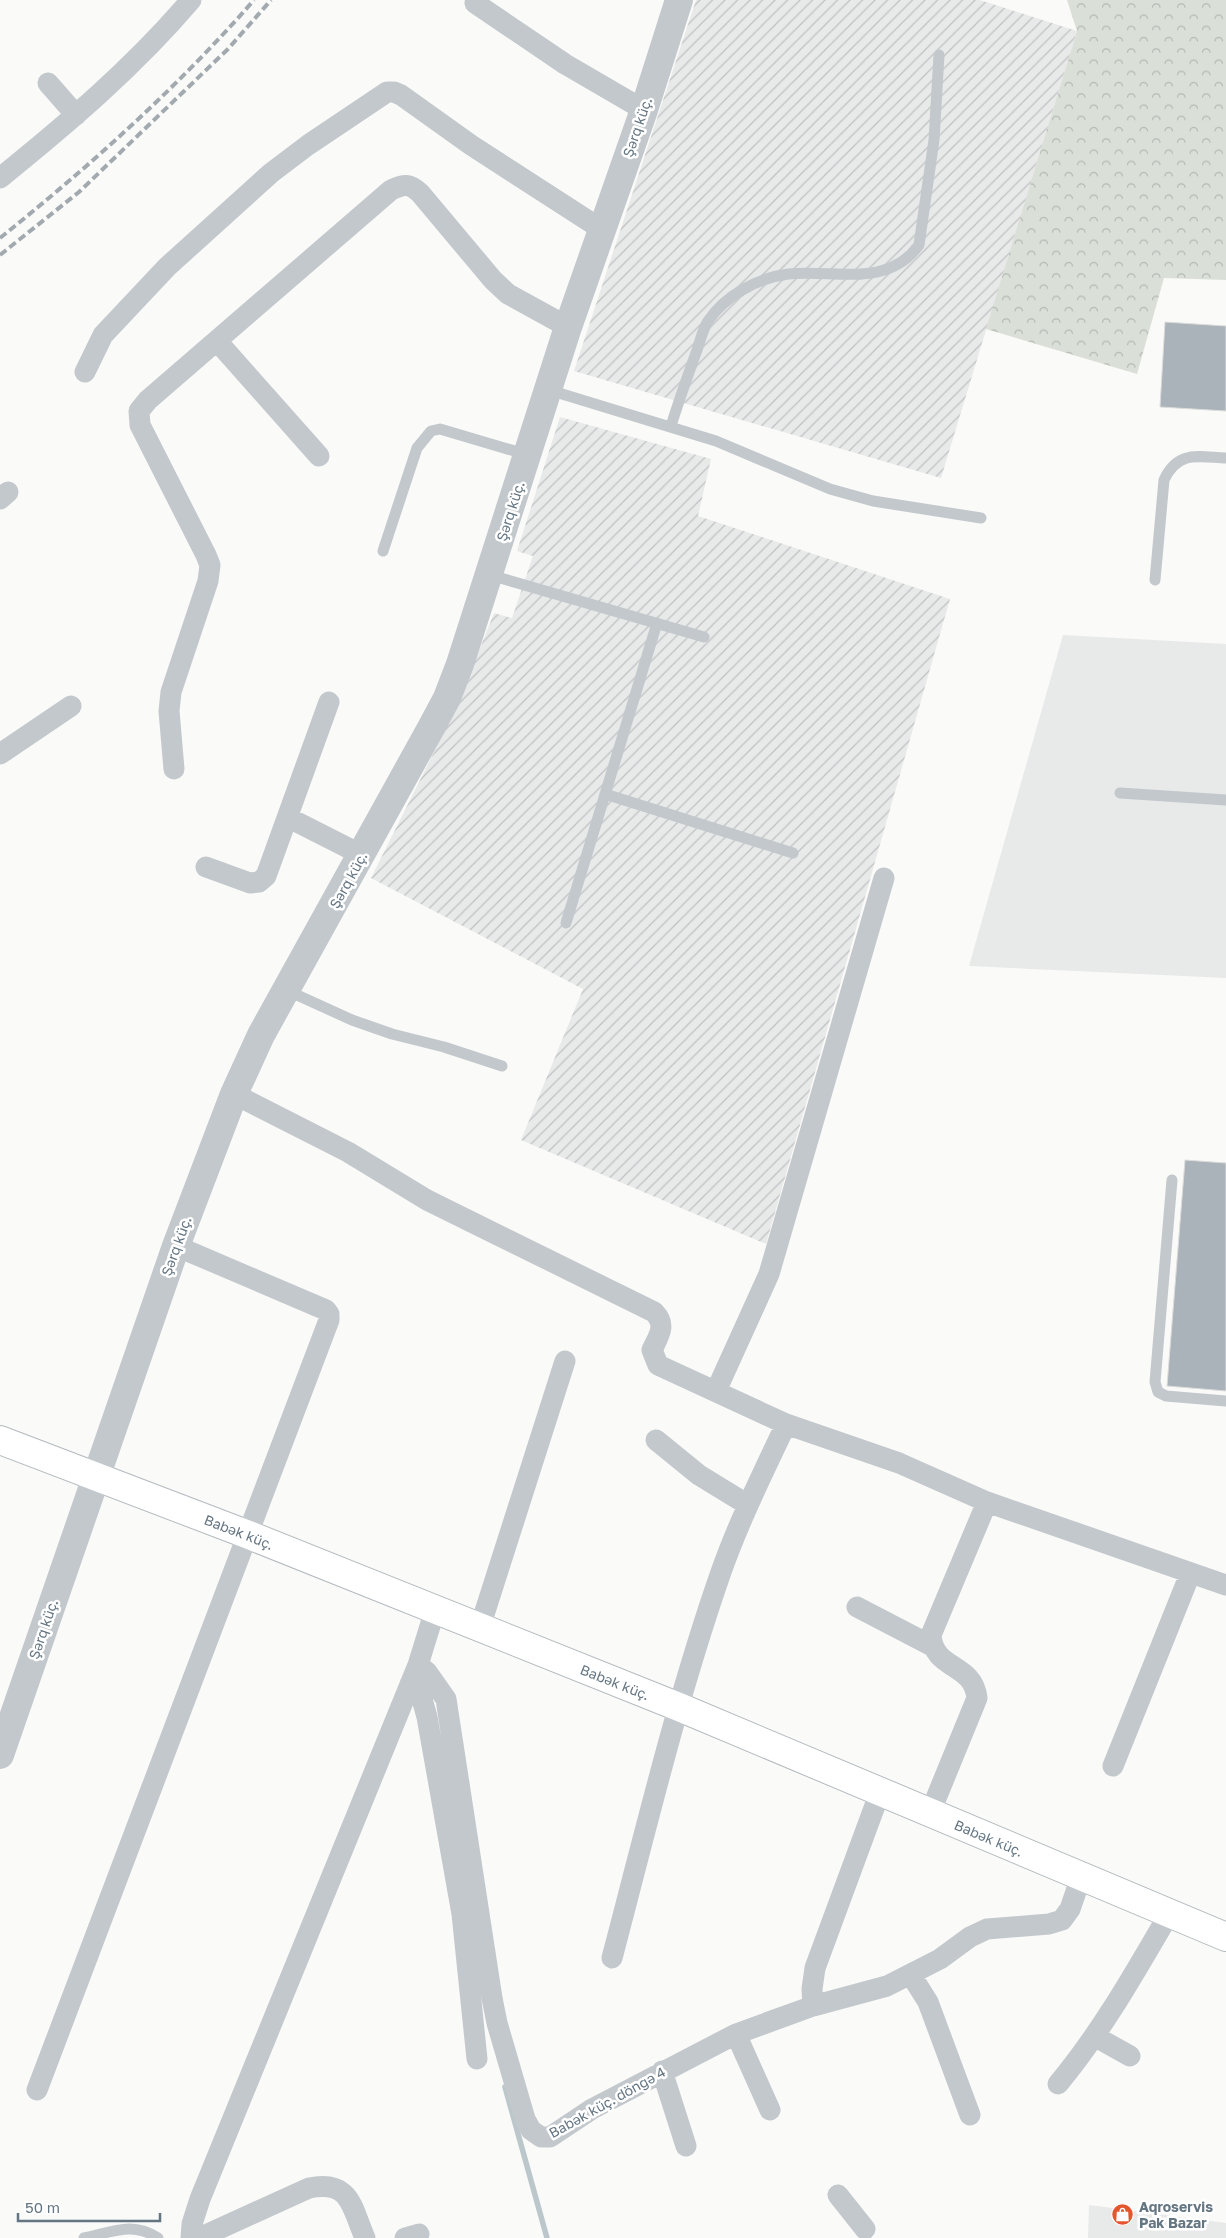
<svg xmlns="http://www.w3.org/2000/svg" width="1226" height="2238" font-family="'Golos Text',sans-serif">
<defs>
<pattern id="industrial-furrows" width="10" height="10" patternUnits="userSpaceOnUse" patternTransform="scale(1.25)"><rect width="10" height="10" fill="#e8e9e9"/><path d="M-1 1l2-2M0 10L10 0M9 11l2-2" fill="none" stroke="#c0c1c2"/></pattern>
<pattern id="park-crowns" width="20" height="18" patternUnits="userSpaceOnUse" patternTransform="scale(1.25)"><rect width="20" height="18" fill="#dadfd7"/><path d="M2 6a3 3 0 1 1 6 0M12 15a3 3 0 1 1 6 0" fill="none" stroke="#b4b9b4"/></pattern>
</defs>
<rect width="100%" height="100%" fill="#fafaf8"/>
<path fill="#e8e9e9" d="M 1063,635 L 1226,644 L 1226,978 L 969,966 Z
M 1089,2205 L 1226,2223 L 1226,2238 L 1088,2238 Z"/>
<path fill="url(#industrial-furrows)" d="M 696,0 L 980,0 L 1077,31 L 941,478 L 574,371 Z
M 560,417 L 711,459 L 698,516 L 950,599 L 766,1244 L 521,1140 L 583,989 L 371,878 L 456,708 L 494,613 L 512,618 L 533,556 L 517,551 Z"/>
<path fill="url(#park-crowns)" d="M 1067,0 L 1226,0 L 1226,280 L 1164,278 L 1137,374 L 986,329 L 1077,31 Z"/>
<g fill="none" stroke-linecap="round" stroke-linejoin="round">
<path stroke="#bbc7cb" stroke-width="5.5" d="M 505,2087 L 547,2238"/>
</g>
<path fill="#aab3b9" stroke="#dcdcda" d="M 1165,322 L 1226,326 L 1226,411 L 1160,407 Z
M 1185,1160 L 1226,1163 L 1226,1391 L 1167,1386 Z"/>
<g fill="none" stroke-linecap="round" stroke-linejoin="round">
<defs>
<g id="secondary">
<path id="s1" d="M 0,1440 L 249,1535 L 679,1707 L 1226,1937"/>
</g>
</defs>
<use href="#secondary" stroke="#b3babf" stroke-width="30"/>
<path stroke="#c3c8cc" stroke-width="11" d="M 549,390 L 716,441 L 830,489 L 873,501 L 981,518
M 671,426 C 679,400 688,375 697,350 C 700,341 703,329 708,321 C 725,296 757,278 788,274 C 834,269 887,289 919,245 L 934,140 L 939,55
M 383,551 L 417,448 L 431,431 L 440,429 L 528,455
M 490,575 L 704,637
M 1155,580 L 1164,480 C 1178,450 1198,457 1226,458
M 1120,793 L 1226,800
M 605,794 L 793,853
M 566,923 L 657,623
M 286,990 L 352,1020 L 392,1034 L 444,1047 L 502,1066
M 1172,1180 L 1155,1382 L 1158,1392 L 1166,1396 L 1226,1401
M 84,2238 C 112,2232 133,2221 158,2238"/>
<path stroke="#c3c8cc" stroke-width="21" d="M 475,3 L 565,64 L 644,110
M 48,83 L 76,115
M 0,178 C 68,123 134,67 191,0
M 217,341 L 319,456
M 85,372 L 103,335 L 167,267 L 271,173 L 308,145 L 387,92 L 394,92 L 401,95 L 471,145 L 601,229
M 0,499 L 8,492
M 0,754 L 71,706
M 174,769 L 169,711 L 171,692 L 208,581 L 210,565 L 206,555 L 140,425 L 139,411 L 148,400 L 391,190 C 404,184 409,183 420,193 L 493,280 L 508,294 L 568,327
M 289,818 L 362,855
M 206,867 L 250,883 L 259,882 L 266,876 L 329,702
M 234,1094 L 348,1152 L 427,1200 L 654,1312 C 667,1325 659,1335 652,1350 L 658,1365 L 786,1424 L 899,1463 L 987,1502 L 1226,1585
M 716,1391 L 769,1274 L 884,878
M 656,1440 L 699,1475 L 748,1505
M 857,1607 L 932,1646
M 480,1627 L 565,1361
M 418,1665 L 427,1672 L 446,1699 L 492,1998 L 497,2023 L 525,2119 L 531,2130 L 541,2137 L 550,2137 L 592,2109 L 736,2034 L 813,2006 L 887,1986 L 940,1959 L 970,1937 L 987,1929 L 1049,1924 L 1062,1920 L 1070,1909 L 1081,1877
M 410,1684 L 422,1699 L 427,1717 L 462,1914 L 477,2059
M 1113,1766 L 1190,1574
M 930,1813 L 977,1698 C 973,1662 934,1671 931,1635 L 987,1502
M 612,1958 C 646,1829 677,1698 721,1572 C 739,1521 763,1473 786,1424
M 911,1975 L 928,2002 L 970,2115
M 813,2006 L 812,1989 L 815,1968 L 880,1792
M 736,2034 L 770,2110
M 1096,2037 L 1130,2056
M 662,2071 L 686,2146
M 1058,2084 C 1102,2031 1134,1974 1169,1914
M 37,2090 L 329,1320 L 329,1314 L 326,1310 L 176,1246
M 838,2195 L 865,2229
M 191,2238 L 192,2224 L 200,2199 L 418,1665 L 435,1610
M 199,2238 L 309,2188 C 351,2180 351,2206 365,2238
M 405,2238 L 419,2234"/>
<path stroke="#c3c8cc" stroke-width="28" d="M 0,1755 L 176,1246 L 234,1094 L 261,1035 L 431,728 L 447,698 L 460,664 L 568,327 L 644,110 L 679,0"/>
<use href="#secondary" stroke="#fff" stroke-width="28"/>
<path stroke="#a2aab0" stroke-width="4" stroke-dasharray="8 4" stroke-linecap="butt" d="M 0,238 C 90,166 178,87 254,0
M 0,255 L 79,192 L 228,49 L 271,0"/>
</g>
<defs>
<symbol id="shop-disc" viewBox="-11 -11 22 22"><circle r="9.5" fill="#e4572e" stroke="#fff"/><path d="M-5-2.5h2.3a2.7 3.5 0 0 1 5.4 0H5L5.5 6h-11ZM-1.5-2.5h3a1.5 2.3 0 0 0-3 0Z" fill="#fff"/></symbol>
</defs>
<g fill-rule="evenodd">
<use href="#shop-disc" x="1110" y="2202" width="25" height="25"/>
</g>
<g text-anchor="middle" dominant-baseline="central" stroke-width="5" stroke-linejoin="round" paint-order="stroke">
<g font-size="14" fill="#657683" stroke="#fff">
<text transform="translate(637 127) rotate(-71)">Şərq küç.</text>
<text transform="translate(510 511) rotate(-72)">Şərq küç.</text>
<text transform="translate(348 880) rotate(-61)">Şərq küç.</text>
<text transform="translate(176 1246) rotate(-70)">Şərq küç.</text>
<text stroke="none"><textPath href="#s1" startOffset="256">Babək küç.</textPath></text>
<text transform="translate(43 1629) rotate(-71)">Şərq küç.</text>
<text stroke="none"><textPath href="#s1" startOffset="661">Babək küç.</textPath></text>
<text stroke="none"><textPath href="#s1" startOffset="1066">Babək küç.</textPath></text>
<text transform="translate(607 2102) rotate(-29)">Babək küç. döngə 4</text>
</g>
<g font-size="14" font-weight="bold" fill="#657683" stroke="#fff" text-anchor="start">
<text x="1139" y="2206">Aqroservis<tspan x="1139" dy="16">Pak Bazar</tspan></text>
</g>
</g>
<path d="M18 2213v8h142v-8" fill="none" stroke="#657683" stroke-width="2.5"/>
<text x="25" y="2213" font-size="15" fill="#657683" stroke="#ffffff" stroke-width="4" paint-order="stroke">50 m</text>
</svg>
